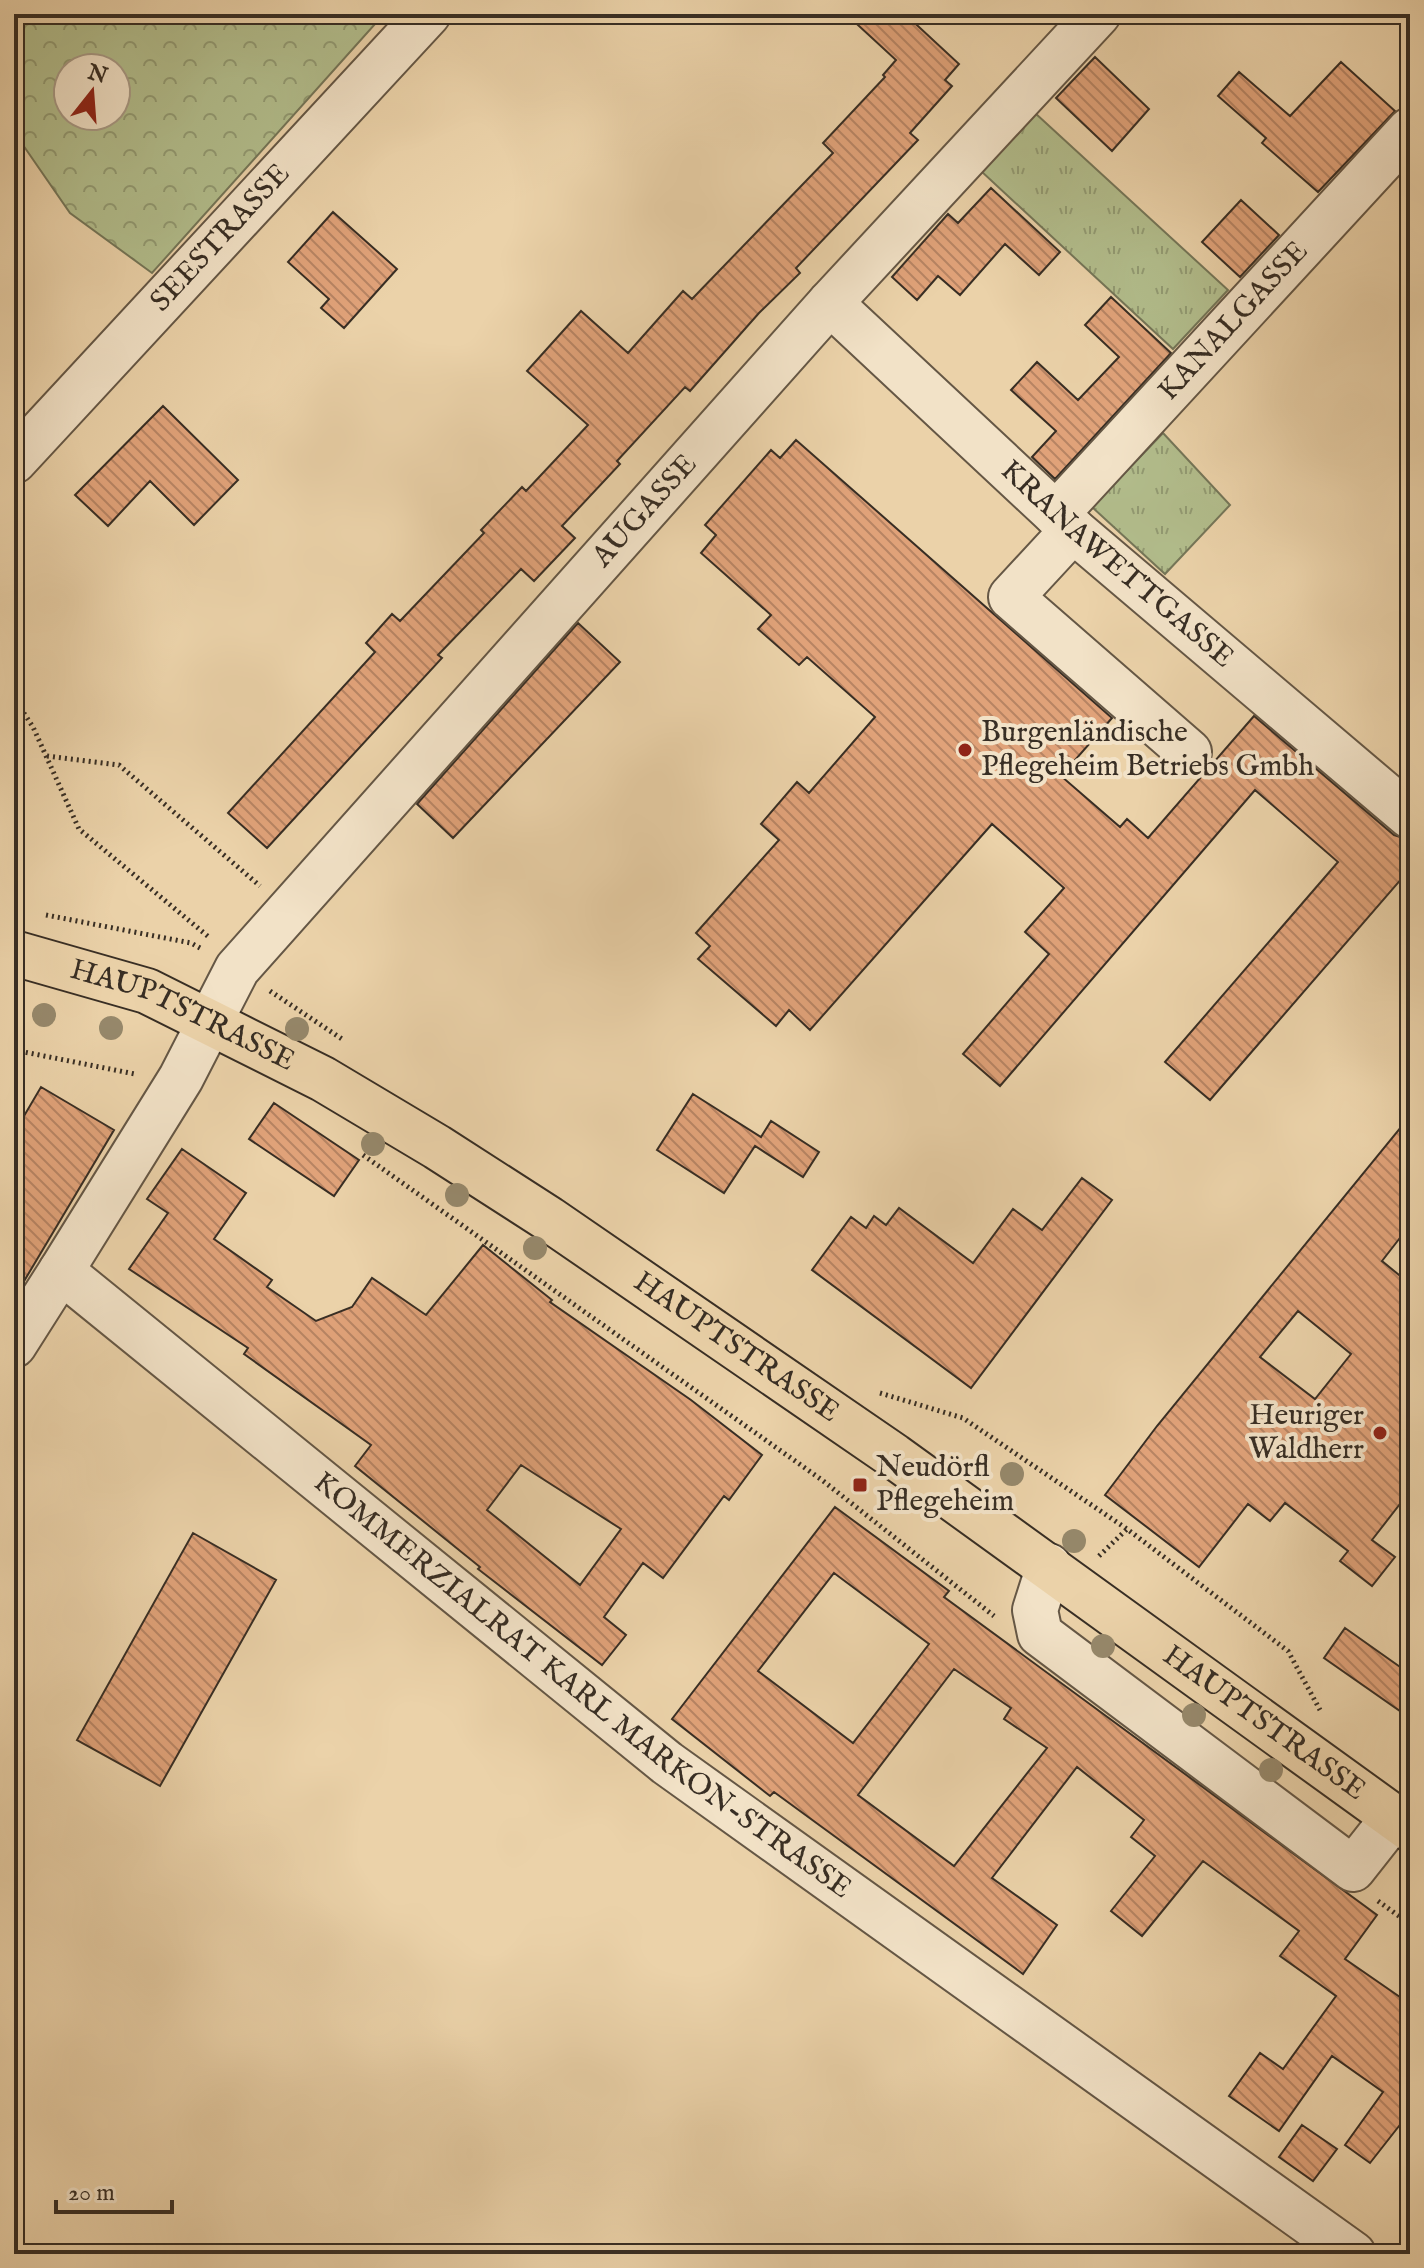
<svg xmlns="http://www.w3.org/2000/svg" width="1424" height="2268" font-family="'IM FELL English',serif">
<defs>
<pattern id="grass-tufts" width="24" height="20" patternUnits="userSpaceOnUse" patternTransform="scale(2)"><rect width="24" height="20" fill="#b2bd8c"/><path d="M3 7l-1-3M5 7V3M7 7l1-3M15 17l-1-3M17 17v-4M19 17l1-3" fill="none" stroke="#929a72"/></pattern>
<pattern id="forest-crowns" width="20" height="18" patternUnits="userSpaceOnUse" patternTransform="scale(2)"><rect width="20" height="18" fill="#b2bd8c"/><path d="M2 6a3 3 0 1 1 6 0M12 15a3 3 0 1 1 6 0" fill="none" stroke="#929a72"/></pattern>
<pattern id="building-back-hatch" width="6" height="6" patternUnits="userSpaceOnUse" patternTransform="scale(2)"><rect width="6" height="6" fill="#e0a279"/><path d="M-1 5l2 2M0 0l6 6M5-1l2 2" fill="none" stroke="#b78463"/></pattern>
</defs>
<rect width="100%" height="100%" fill="#ebd2a9"/>
<filter id="stains"><feTurbulence type="fractalNoise" baseFrequency=".0025" numOctaves="4"/><feColorMatrix values="0 0 0 0 .2 0 0 0 0 .09 0 0 0 0 .02 0 0 0 .5 -.17"/></filter>
<radialGradient id="worn" r=".72"><stop offset=".6" stop-color="#630" stop-opacity="0"/><stop offset="1" stop-color="#630" stop-opacity=".3"/></radialGradient>
<path fill="url(#grass-tufts)" stroke="#757658" stroke-width="2" d="M 1035,113 L 1228,290 L 1173,349 L 981,171 Z
M 1163,433 L 1230,505 L 1165,574 L 1092,507 Z"/>
<path fill="url(#forest-crowns)" stroke="#757658" stroke-width="2" fill-rule="evenodd" d="M 14,14 L 384,14 L 152,273 L 70,213 L 14,132 ZM 68,68 L 116,68 L 116,116 L 68,116 Z"/>
<path fill="url(#building-back-hatch)" stroke="#382e24" stroke-width="2" fill-rule="evenodd" d="M 846,14 L 905,14 L 959,64 L 945,80 L 952,86 L 910,133 L 918,140 L 796,268 L 800,273 L 759,313 L 690,391 L 685,387 L 617,461 L 620,464 L 562,526 L 575,538 L 534,581 L 521,569 L 438,655 L 442,658 L 267,848 L 228,813 L 375,652 L 366,643 L 392,614 L 400,621 L 484,533 L 481,530 L 522,487 L 526,491 L 588,425 L 527,371 L 581,311 L 628,353 L 683,291 L 692,299 L 833,153 L 823,143 L 885,77 L 883,75 L 896,60 Z
M 1095,57 L 1149,109 L 1112,151 L 1056,98 Z
M 1341,62 L 1395,111 L 1318,192 L 1262,143 L 1266,138 L 1218,96 L 1239,72 L 1290,116 Z
M 991,188 L 1060,252 L 1039,275 L 1005,244 L 960,295 L 938,276 L 917,300 L 892,277 L 948,214 L 958,223 Z
M 1241,200 L 1279,235 L 1240,277 L 1202,242 Z
M 333,212 L 397,269 L 344,328 L 321,308 L 329,299 L 288,262 Z
M 1111,297 L 1171,353 L 1055,479 L 1032,457 L 1056,431 L 1011,390 L 1037,362 L 1078,400 L 1119,357 L 1085,325 Z
M 163,406 L 238,480 L 194,525 L 150,481 L 108,526 L 75,495 Z
M 796,440 L 1112,718 L 1061,776 L 1120,827 L 1127,819 L 1148,838 L 1254,716 L 1394,835 L 1410,840 L 1410,869 L 1210,1100 L 1165,1062 L 1338,862 L 1255,790 L 1000,1086 L 963,1054 L 1049,954 L 1025,932 L 1064,888 L 992,824 L 810,1030 L 789,1010 L 776,1026 L 698,959 L 710,946 L 696,933 L 779,840 L 761,824 L 797,782 L 809,793 L 875,717 L 807,657 L 799,665 L 758,629 L 771,615 L 701,553 L 716,535 L 705,525 L 771,450 L 780,458 Z
M 578,623 L 620,662 L 453,838 L 417,804 Z
M 41,1087 L 114,1130 L 14,1298 L 14,1133 Z
M 693,1094 L 761,1137 L 771,1121 L 819,1152 L 803,1177 L 755,1146 L 724,1193 L 657,1150 Z
M 274,1103 L 359,1160 L 334,1196 L 249,1139 Z
M 1410,1116 L 1410,1225 L 1382,1261 L 1410,1284 L 1410,1491 L 1372,1540 L 1395,1557 L 1372,1586 L 1340,1561 L 1348,1551 L 1285,1503 L 1270,1521 L 1248,1504 L 1199,1567 L 1105,1495 L 1157,1426 ZM 1298,1311 L 1351,1354 L 1315,1399 L 1260,1357 Z
M 182,1149 L 246,1193 L 214,1239 L 272,1280 L 267,1287 L 316,1321 L 352,1307 L 372,1278 L 426,1315 L 483,1245 L 552,1300 L 550,1302 L 691,1400 L 762,1455 L 729,1500 L 724,1496 L 663,1578 L 643,1563 L 604,1617 L 626,1635 L 602,1665 L 478,1569 L 480,1567 L 355,1466 L 371,1445 L 244,1354 L 248,1348 L 129,1269 L 168,1213 L 147,1199 ZM 521,1465 L 621,1529 L 580,1585 L 487,1510 Z
M 1082,1178 L 1112,1200 L 971,1388 L 812,1270 L 851,1217 L 866,1228 L 874,1216 L 886,1225 L 899,1208 L 973,1263 L 1013,1209 L 1042,1230 Z
M 835,1507 L 949,1591 L 944,1597 L 1377,1915 L 1345,1959 L 1410,2004 L 1410,2112 L 1370,2163 L 1345,2145 L 1383,2092 L 1332,2056 L 1279,2131 L 1229,2096 L 1260,2053 L 1283,2069 L 1336,1996 L 1280,1956 L 1299,1931 L 1203,1861 L 1142,1936 L 1111,1911 L 1155,1856 L 1131,1837 L 1144,1820 L 1077,1767 L 992,1878 L 1057,1925 L 1023,1974 L 774,1792 L 770,1796 L 672,1719 ZM 834,1573 L 929,1644 L 853,1743 L 758,1671 ZM 954,1669 L 1011,1708 L 1004,1719 L 1047,1748 L 954,1866 L 858,1795 Z
M 193,1533 L 276,1580 L 160,1786 L 77,1740 Z
M 1345,1628 L 1410,1674 L 1410,1718 L 1324,1658 Z
M 1302,2125 L 1337,2149 L 1313,2181 L 1279,2157 Z"/>
<g fill="none" stroke-linecap="round" stroke-linejoin="round">
<defs>
<g id="minor">
<path id="s1" d="M 1098,14 L 830,303 L 237,969 L 181,1078 L 61,1271 L 667,1763 L 1353,2254"/>
<path id="s2" d="M 830,303 L 1073,530 L 1410,816"/>
<path id="s3" d="M 14,461 L 428,14"/>
<path id="s4" d="M 1056,514 L 1410,130"/>
<path d="M 1073,530 L 1011,597 L 1189,752"/>
<path d="M 14,1345 L 61,1271"/>
<path d="M 1049,1566 L 1035,1610 L 1040,1634 L 1353,1869 L 1394,1817"/>
</g>
<g id="major">
<path id="s5" d="M 14,953 L 147,991 L 323,1079 L 437,1147 L 549,1219 L 894,1456 L 1410,1829"/>
</g>
</defs>
<use href="#minor" stroke="#655745" stroke-width="48"/>
<use href="#major" stroke="#382e24" stroke-width="48"/>
<path stroke="#382e24" stroke-width="5" stroke-dasharray="2 4" stroke-linecap="butt" d="M 14,698 L 33,727 L 79,829 L 210,938
M 47,756 L 119,765 L 260,886
M 46,915 L 191,943 L 200,948
M 270,991 L 342,1039
M 14,1050 L 135,1074
M 363,1155 L 822,1480 L 994,1616
M 880,1393 L 963,1418 L 1127,1529 L 1288,1651 L 1320,1710
M 1099,1556 L 1127,1529
M 1378,1901 L 1410,1924"/>
<use href="#minor" stroke="#f2e2c7" stroke-width="44"/>
<use href="#major" stroke="#ebd2a9" stroke-width="44"/>
</g>
<g fill="#96886b">
<circle cx="44" cy="1015" r="12"/>
<circle cx="111" cy="1028" r="12"/>
<circle cx="297" cy="1029" r="12"/>
<circle cx="373" cy="1144" r="12"/>
<circle cx="457" cy="1195" r="12"/>
<circle cx="535" cy="1248" r="12"/>
<circle cx="1012" cy="1474" r="12"/>
<circle cx="1074" cy="1541" r="12"/>
<circle cx="1103" cy="1646" r="12"/>
<circle cx="1194" cy="1715" r="12"/>
<circle cx="1271" cy="1770" r="12"/>
</g>
<g fill="#8f2418" stroke="#f2e2c7" stroke-width="3">
<circle cx="965" cy="750" r="8"/>
<circle cx="1380" cy="1433" r="8"/>
<rect x="852" y="1477" width="16" height="16" rx="4"/>
</g>
<g text-anchor="middle" dominant-baseline="central" stroke-width="8" stroke-linejoin="round" paint-order="stroke">
<g font-size="30" fill="#382e24" stroke="#f2e2c7">
<text stroke="none"><textPath href="#s3" startOffset="304">SEESTRASSE</textPath></text>
<text stroke="none"><textPath href="#s4" startOffset="262">KANALGASSE</textPath></text>
<text transform="translate(645 511) rotate(-48)">AUGASSE</text>
<text stroke="none"><textPath href="#s2" startOffset="388">KRANAWETTGASSE</textPath></text>
<text stroke="none"><textPath href="#s5" startOffset="180">HAUPTSTRASSE</textPath></text>
<text stroke="none"><textPath href="#s5" startOffset="828">HAUPTSTRASSE</textPath></text>
<text stroke="none"><textPath href="#s1" startOffset="2302">KOMMERZIALRAT KARL MARKON-STRASSE</textPath></text>
<text stroke="none"><textPath href="#s5" startOffset="1476">HAUPTSTRASSE</textPath></text>
</g>
<g font-size="30" fill="#382e24" stroke="#f2e2c7" text-anchor="start">
<text x="981" y="733">Burgenländische<tspan x="981" dy="34">Pflegeheim Betriebs Gmbh</tspan></text>
<text x="1364" y="1416" text-anchor="end">Heuriger<tspan x="1364" dy="34">Waldherr</tspan></text>
<text x="876" y="1468">Neudörfl<tspan x="876" dy="34">Pflegeheim</tspan></text>
</g>
</g>
<rect width="1424" height="2268" fill="none" stroke="#ebd2a9" stroke-width="48"/>
<rect x="16" y="16" width="1392" height="2236" fill="none" stroke="#382e24" stroke-width="4"/>
<rect x="24" y="24" width="1376" height="2220" fill="none" stroke="#382e24" stroke-width="2"/>
<g transform="translate(92 92) rotate(17)"><circle r="38" fill="#f2e2c7" stroke="#a89a86" stroke-width="2"/>
<path d="M0-6L14 30L0 20L-14 30Z" fill="#8f2418"/>
<text y="-12" font-size="22" font-weight="bold" text-anchor="middle" fill="#382e24">N</text>
</g>
<path d="M56 2200v12h116v-12" fill="none" stroke="#382e24" stroke-width="4"/>
<text x="68" y="2200" font-size="24" fill="#382e24" stroke="#f2e2c7" stroke-width="6" paint-order="stroke">20 m</text>
<rect width="100%" height="100%" filter="url(#stains)"/>
<rect width="100%" height="100%" fill="url(#worn)"/>
</svg>
